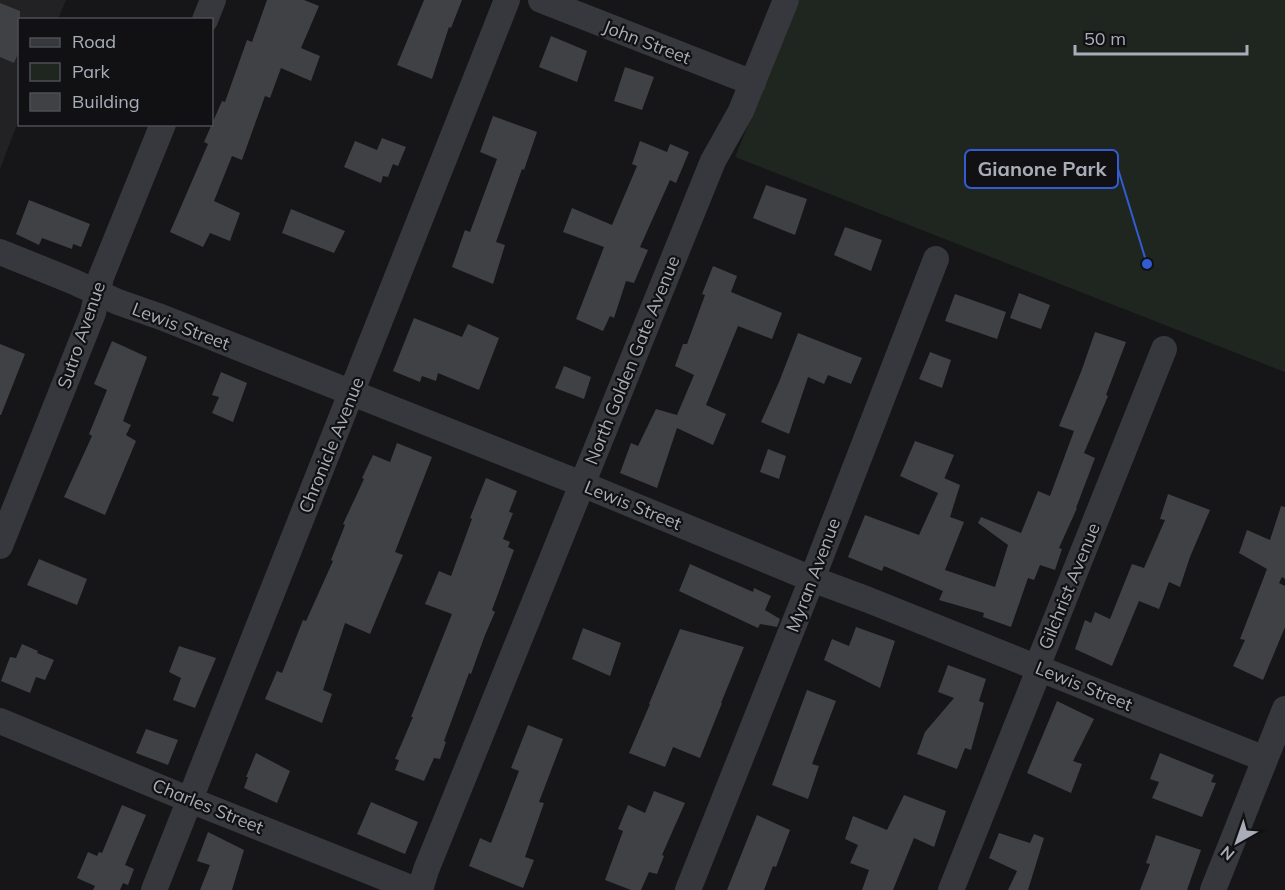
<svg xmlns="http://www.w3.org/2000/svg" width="1285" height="890" font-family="Mulish,sans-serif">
<rect width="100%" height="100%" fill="#161618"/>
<path fill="#222225" d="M 0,0 L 66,0 L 58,19 L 20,20 L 19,119 L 0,169 Z"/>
<path fill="#1e261f" d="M 799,0 L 1285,0 L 1285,372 L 735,157 Z"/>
<path fill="#404145" d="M 267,0 L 304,0 L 319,6 L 301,48 L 320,56 L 311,81 L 281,68 L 270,98 L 265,96 L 242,160 L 232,156 L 214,201 L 240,213 L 230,241 L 210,233 L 203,247 L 170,232 L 208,144 L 204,142 L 222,101 L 225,102 L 247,40 L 252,42 Z
M 424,0 L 462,0 L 451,28 L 449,27 L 432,79 L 397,65 Z
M 0,3 L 20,11 L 20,49 L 14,63 L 0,57 Z
M 551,36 L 587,51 L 577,82 L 539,67 Z
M 625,67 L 654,77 L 642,110 L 614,101 Z
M 493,116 L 537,132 L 524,170 L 522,169 L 496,242 L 505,245 L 493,284 L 452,267 L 465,230 L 470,232 L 497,159 L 480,152 Z
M 382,138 L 406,147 L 398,166 L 393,164 L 388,177 L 383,176 L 381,183 L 344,167 L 355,141 L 377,150 Z
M 640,141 L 667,152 L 670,144 L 689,152 L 676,183 L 670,180 L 640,247 L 648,250 L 634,283 L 626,281 L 614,318 L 610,316 L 603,331 L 576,319 L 604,247 L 563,232 L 572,208 L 612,225 L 637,166 L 632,164 Z
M 766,185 L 807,199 L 795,235 L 753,218 Z
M 29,200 L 90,224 L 81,247 L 73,244 L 72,249 L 42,238 L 39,245 L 16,234 Z
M 291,209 L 345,231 L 334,253 L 282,233 Z
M 845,227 L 882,240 L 871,271 L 834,255 Z
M 713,266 L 737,276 L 731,292 L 782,313 L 772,339 L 738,326 L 706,405 L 726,414 L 713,445 L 677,428 L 657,488 L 620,473 L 631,443 L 638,446 L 656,409 L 677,415 L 694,375 L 675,366 L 683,344 L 687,344 L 705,295 L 702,294 Z
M 1019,293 L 1050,305 L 1041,329 L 1010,318 Z
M 955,294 L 1006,312 L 997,339 L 945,321 Z
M 414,318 L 462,337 L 468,324 L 499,338 L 479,390 L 438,373 L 436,381 L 422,376 L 420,382 L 393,371 Z
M 1095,332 L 1126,342 L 1106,395 L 1108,396 L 1084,453 L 1095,458 L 1076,508 L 1077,508 L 1059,548 L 1062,549 L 1055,570 L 1040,565 L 1034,580 L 1028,578 L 1011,627 L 983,617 L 984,613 L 939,600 L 943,591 L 884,566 L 882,571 L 848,557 L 865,515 L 919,535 L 938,493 L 900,476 L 915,441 L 954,455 L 940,489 L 944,478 L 960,485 L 950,517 L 964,522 L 945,570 L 995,587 L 1008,545 L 978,523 L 981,517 L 1021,533 L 1038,491 L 1050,496 L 1074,431 L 1059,426 L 1081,372 Z
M 798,333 L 862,358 L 851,384 L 828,375 L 824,384 L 808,377 L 789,434 L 761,422 L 779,382 Z
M 112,341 L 147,357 L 123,421 L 131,425 L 126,435 L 136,441 L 105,515 L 64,497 L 92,436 L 89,434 L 107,390 L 94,384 Z
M 0,344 L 25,354 L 1,415 L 0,415 Z
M 930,352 L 951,360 L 942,388 L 919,379 Z
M 564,366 L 591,377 L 584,399 L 555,388 Z
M 221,372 L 247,383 L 233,422 L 212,413 L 219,397 L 212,395 Z
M 397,443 L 432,457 L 395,552 L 403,555 L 370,634 L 345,623 L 323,690 L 332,694 L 322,723 L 265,699 L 277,671 L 282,673 L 303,620 L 306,621 L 333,561 L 331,560 L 345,525 L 343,524 L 364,479 L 362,478 L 373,455 L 390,462 Z
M 768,449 L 786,456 L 779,479 L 760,472 Z
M 486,478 L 517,491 L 509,512 L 513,513 L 503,539 L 510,542 L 508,547 L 514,550 L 492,610 L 495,612 L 485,635 L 471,674 L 469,673 L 444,741 L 446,742 L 440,759 L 434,758 L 424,781 L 395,770 L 399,760 L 395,759 L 413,717 L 411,717 L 452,614 L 425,604 L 439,571 L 451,576 L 472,519 L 470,518 Z
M 1168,494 L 1210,510 L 1190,557 L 1180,587 L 1169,582 L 1159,609 L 1139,601 L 1112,666 L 1075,649 L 1085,620 L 1091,623 L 1095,612 L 1110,619 L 1132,564 L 1144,568 L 1165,520 L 1160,519 Z
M 1281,506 L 1285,507 L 1285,579 L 1282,577 L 1279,583 L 1285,586 L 1285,627 L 1263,680 L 1233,666 L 1245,640 L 1240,639 L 1267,569 L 1239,553 L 1247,530 L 1270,540 Z
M 39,559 L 87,579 L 77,605 L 27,585 Z
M 690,564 L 753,592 L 754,588 L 771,596 L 765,610 L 780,619 L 777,627 L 760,624 L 758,628 L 679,591 Z
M 856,627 L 895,641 L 880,688 L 824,660 L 832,639 L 849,646 Z
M 583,628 L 621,643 L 610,676 L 572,659 Z
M 680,629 L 744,647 L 721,703 L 722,703 L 700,758 L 673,747 L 665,767 L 629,753 L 650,704 L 649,704 Z
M 22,644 L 38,651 L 37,653 L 54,660 L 45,680 L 36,677 L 30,693 L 1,681 L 10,657 L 16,658 Z
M 179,646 L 216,658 L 195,708 L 173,700 L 181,678 L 169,672 Z
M 948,665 L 986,679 L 979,701 L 984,703 L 971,750 L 965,748 L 957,769 L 917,754 L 925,732 L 954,698 L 938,692 Z
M 807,690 L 836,701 L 812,764 L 819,766 L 808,799 L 772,785 Z
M 1057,701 L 1094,719 L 1073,761 L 1082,764 L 1071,793 L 1027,773 Z
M 528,725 L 563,739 L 539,802 L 544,803 L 525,857 L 534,860 L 523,888 L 469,866 L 480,838 L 491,843 L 519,771 L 511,768 Z
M 146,729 L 178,740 L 168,765 L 136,753 Z
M 256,753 L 290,771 L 277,803 L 244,788 L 248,777 L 246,777 Z
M 1160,753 L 1214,775 L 1211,782 L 1216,783 L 1202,817 L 1152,798 L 1159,782 L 1150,779 Z
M 654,791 L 685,803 L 662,855 L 664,856 L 657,874 L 649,872 L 641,890 L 631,890 L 605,880 L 623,831 L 618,829 L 628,805 L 645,813 Z
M 904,795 L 946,811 L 934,847 L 914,838 L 893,890 L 862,890 L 869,870 L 850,863 L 858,845 L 845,839 L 853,816 L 887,830 Z
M 371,802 L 418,822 L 405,854 L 357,834 Z
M 122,805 L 146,815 L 125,865 L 134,869 L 128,885 L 123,883 L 120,890 L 93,890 L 95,886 L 77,878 L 88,852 L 97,856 L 99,852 L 102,853 Z
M 757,815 L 790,830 L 776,867 L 773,866 L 764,890 L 727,890 Z
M 208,832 L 244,850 L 232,890 L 200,890 L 210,865 L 197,861 Z
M 999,833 L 1030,843 L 1034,834 L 1044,838 L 1028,890 L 1008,890 L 1017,871 L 989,858 Z
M 1156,835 L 1201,850 L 1187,890 L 1140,890 L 1150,864 L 1146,863 Z"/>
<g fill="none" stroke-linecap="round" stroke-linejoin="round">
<path stroke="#37383d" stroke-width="26" d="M 541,0 L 753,83
M 205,20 L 213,0
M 0,252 L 72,281 L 118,302 L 161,317 L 582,484 L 812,579 L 866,599 L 1265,759
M 0,546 L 93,313 L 101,277 L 163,124
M 0,721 L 190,800 L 416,890
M 154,890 L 507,0
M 420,890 L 426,870 L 713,161 L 741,111 L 786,0
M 688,890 L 812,579 L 936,259
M 951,890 L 1037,675 L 1037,667 L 1164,349
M 1213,890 L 1285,709"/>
</g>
<g text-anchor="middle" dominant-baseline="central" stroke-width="4.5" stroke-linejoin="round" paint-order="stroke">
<g font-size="18" fill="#a8adb8" stroke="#111113">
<text transform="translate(647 42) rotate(21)">John Street</text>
<text transform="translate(181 326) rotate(21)">Lewis Street</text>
<text transform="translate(81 335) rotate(-71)">Sutro Avenue</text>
<text transform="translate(632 360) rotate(-68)">North Golden Gate Avenue</text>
<text transform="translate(331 445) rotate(-68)">Chronicle Avenue</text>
<text transform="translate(633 505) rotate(22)">Lewis Street</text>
<text transform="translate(813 575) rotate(-69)">Myran Avenue</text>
<text transform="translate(1069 586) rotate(-68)">Gilchrist Avenue</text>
<text transform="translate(1084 686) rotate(22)">Lewis Street</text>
<text transform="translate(208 806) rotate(22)">Charles Street</text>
</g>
</g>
<path fill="none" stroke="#325cd3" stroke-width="2" d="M1147 264L1118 169"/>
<circle fill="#325cd3" stroke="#111113" stroke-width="2" cx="1147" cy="264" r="6"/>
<rect fill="#111113" stroke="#325cd3" stroke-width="2" x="965" y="150" width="153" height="38" rx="6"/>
<g font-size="20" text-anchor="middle" font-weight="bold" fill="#a8adb8">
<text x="1042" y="176">Gianone Park</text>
</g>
<rect x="18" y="18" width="195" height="108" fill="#111113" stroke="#4d4f55" stroke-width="1.5"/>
<rect x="30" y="38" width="30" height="9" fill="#37383d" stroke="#4d4f55" stroke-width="1.5"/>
<text x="72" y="48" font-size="18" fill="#a8adb8">Road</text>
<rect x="30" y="63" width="30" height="18" fill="#1e261f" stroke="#4d4f55" stroke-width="1.5"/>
<text x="72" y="78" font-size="18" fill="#a8adb8">Park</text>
<rect x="30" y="93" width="30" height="18" fill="#404145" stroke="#4d4f55" stroke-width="1.5"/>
<text x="72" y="108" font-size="18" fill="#a8adb8">Building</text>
<g transform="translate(1237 842) rotate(220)" stroke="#111113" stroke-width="4.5" paint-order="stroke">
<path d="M0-4.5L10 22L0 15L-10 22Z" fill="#a8adb8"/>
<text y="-9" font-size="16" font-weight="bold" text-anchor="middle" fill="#a8adb8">N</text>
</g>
<path d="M1075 45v9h172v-9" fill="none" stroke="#a8adb8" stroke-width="3"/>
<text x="1084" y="45" font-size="18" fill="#a8adb8" stroke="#111113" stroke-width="4.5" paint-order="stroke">50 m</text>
</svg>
